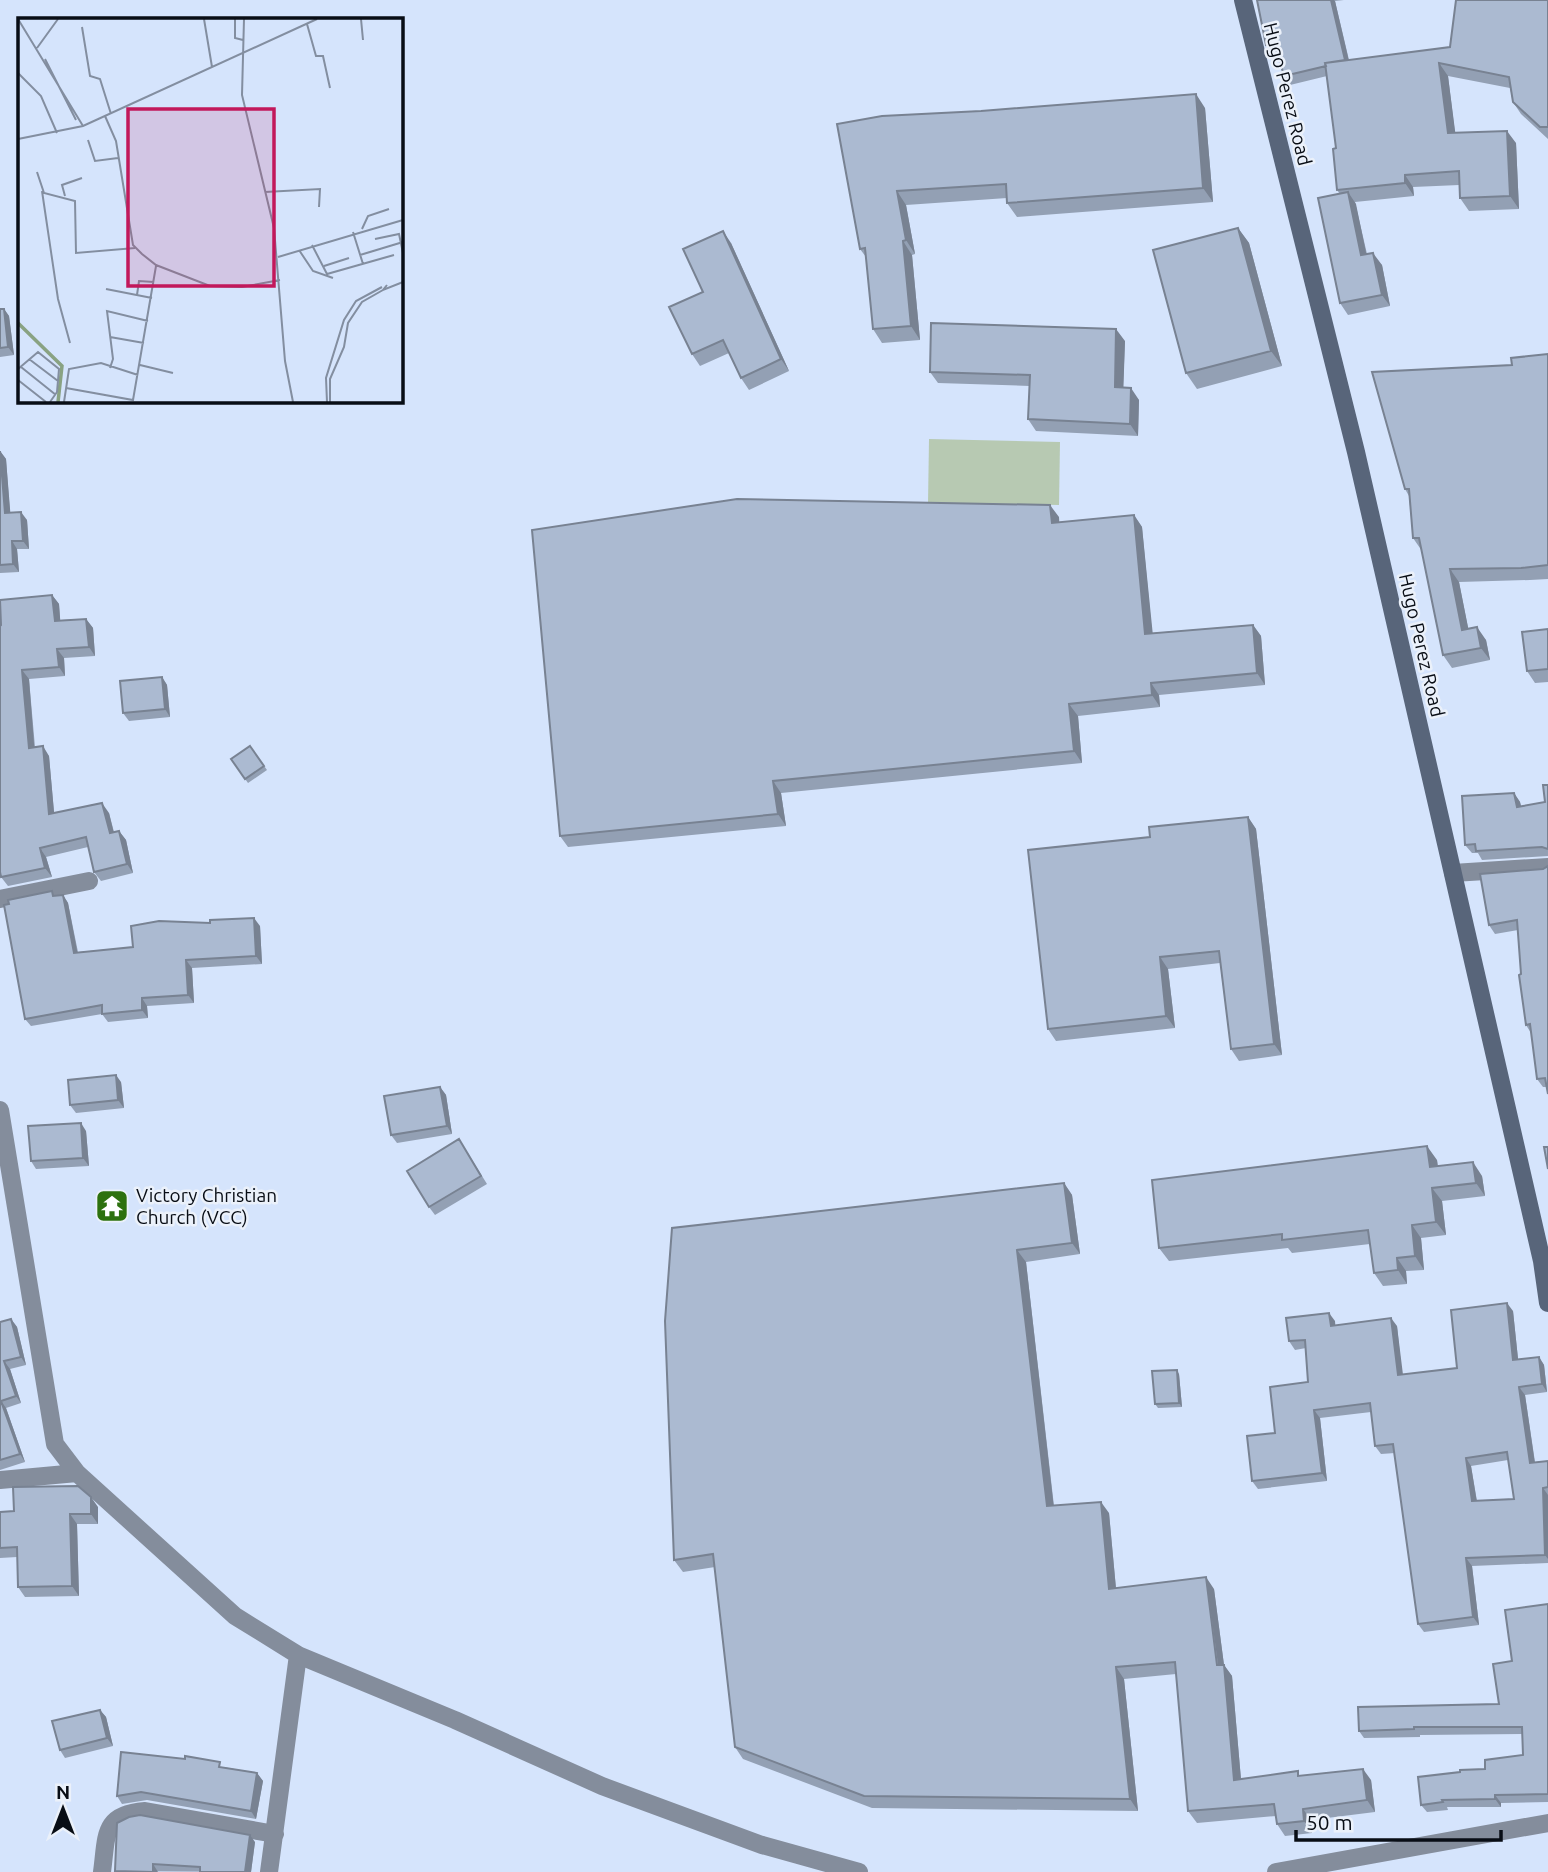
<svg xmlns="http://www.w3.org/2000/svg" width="1548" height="1872" font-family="Ubuntu,sans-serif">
<rect width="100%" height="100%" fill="#d5e4fc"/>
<path fill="#b7c9b2" d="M 929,439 L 1060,442 L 1059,505 L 928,503 Z"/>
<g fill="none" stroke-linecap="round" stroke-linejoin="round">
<path stroke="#848d9c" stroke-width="18" d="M 1453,873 L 1548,867
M 0,899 L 89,881
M 0,1110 L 55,1444 L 77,1473 L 235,1616 L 298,1655 L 455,1720 L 602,1786 L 762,1845 L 859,1872
M 0,1480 L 77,1473
M 102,1872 C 107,1836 102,1814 145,1811 L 275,1834
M 269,1872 L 298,1655
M 1276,1872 L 1548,1823"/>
<path stroke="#58657a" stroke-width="18" d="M 1243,0 L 1356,452 L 1542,1261 L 1548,1303"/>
</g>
<path fill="#93a0b4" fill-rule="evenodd" d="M 1257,0 L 1344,0 L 1335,1 L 1349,60 L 1450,47 L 1548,0 L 1548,139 L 1521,114 L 1513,102 L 1510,88 L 1448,76 L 1455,133 L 1516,143 L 1519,209 L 1469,211 L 1460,198 L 1459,185 L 1413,187 L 1414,196 L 1355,202 L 1367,254 L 1382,265 L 1390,306 L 1348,315 L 1340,303 L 1340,194 L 1337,190 L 1336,148 L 1327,76 L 1290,85 L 1284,76 L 1278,52 L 1272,54 L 1266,45 Z
M 1205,108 L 1213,202 L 1017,217 L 1007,203 L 1007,198 L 906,205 L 915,254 L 912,255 L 920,340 L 882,343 L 873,329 L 866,257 L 860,249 L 837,124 Z
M 1238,228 L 1249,243 L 1282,366 L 1197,389 L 1186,373 Z
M 731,243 L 789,371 L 749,390 L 741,378 L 729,353 L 700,366 L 692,354 L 703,292 Z
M 0,309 L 4,309 L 9,316 L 14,355 L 0,357 Z
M 1125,341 L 1123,388 L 1139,400 L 1138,436 L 1036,431 L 1028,419 L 1030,386 L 938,383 L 930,372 Z
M 1548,354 L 1548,579 L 1530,580 L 1459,582 L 1468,628 L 1486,640 L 1490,660 L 1452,668 L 1443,655 L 1422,551 L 1413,538 L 1409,496 L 1405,489 L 1512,365 Z
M 0,451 L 6,459 L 10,513 L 27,520 L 29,549 L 17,549 L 19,572 L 0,573 Z
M 1134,515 L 1142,527 L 1152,633 L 1253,625 L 1261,636 L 1265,685 L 1159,695 L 1160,707 L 1078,716 L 1082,763 L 781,793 L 786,826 L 568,847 L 560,836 L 1059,517 L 1059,522 Z
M 52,595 L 59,604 L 60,620 L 86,619 L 93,628 L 95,656 L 64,658 L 65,676 L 29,679 L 35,747 L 49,756 L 54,812 L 109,813 L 114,832 L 119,831 L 126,840 L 133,873 L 101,881 L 94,872 L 88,847 L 46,857 L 52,877 L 8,886 L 1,877 L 0,626 Z
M 1548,629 L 1548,682 L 1535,683 L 1527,671 Z
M 162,677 L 167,685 L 170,717 L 129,721 L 123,713 Z
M 250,746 L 267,770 L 248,783 L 231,759 Z
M 1548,785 L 1548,856 L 1482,860 L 1478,853 L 1472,853 L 1465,845 L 1514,793 L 1520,802 L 1521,806 L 1545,802 Z
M 1248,817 L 1256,829 L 1282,1055 L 1239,1061 L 1231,1049 L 1220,963 L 1168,969 L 1175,1028 L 1056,1041 L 1048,1029 L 1150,837 Z
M 1543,869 L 1547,1087 L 1543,1087 L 1537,1079 L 1531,1033 L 1526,1025 L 1518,930 L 1495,934 L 1489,925 Z
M 63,895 L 68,903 L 78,952 L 133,947 L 260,926 L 262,964 L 192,968 L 194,1003 L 147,1006 L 148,1018 L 108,1022 L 102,1014 L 31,1026 L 25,1019 L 55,896 Z
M 121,1082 L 124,1108 L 76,1113 L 70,1105 Z
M 440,1087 L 446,1095 L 452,1134 L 397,1143 L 391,1135 Z
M 86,1131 L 89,1166 L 36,1169 L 31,1161 Z
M 464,1147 L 487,1184 L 435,1215 L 429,1207 Z
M 1437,1160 L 1438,1166 L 1482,1176 L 1485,1196 L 1442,1201 L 1446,1235 L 1421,1238 L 1424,1270 L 1406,1271 L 1407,1284 L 1383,1286 L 1374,1273 L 1370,1244 L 1292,1253 L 1288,1248 L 1169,1261 L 1159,1248 Z
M 1064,1183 L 1072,1195 L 1080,1254 L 1026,1262 L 1054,1506 L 1109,1513 L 1116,1588 L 1214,1589 L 1224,1665 L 1232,1676 L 1241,1779 L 1301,1776 L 1371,1780 L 1375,1812 L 1311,1820 L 1312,1833 L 1285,1836 L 1277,1824 L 1276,1816 L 1197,1823 L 1188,1811 L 1176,1674 L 1124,1679 L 1138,1811 L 872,1808 L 743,1759 L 735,1747 L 715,1567 L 683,1572 L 674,1560 Z
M 1513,1311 L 1518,1359 L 1539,1357 L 1544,1365 L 1547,1392 L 1525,1395 L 1535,1462 L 1548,1461 L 1548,1563 L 1472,1566 L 1479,1625 L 1424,1632 L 1418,1624 L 1395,1453 L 1381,1454 L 1375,1446 L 1371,1412 L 1320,1418 L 1327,1481 L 1258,1489 L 1252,1481 L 1275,1433 L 1308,1382 L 1306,1348 L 1295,1350 L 1289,1341 L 1335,1321 L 1335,1325 L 1397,1326 L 1402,1375 L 1457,1368 ZM 1508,1460 L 1514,1499 L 1477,1501 L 1471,1466 Z
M 11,1319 L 17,1327 L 26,1365 L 10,1369 L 21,1403 L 6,1408 L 25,1462 L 0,1470 L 0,1322 Z
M 1179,1374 L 1182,1407 L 1158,1408 L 1155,1404 Z
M 98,1507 L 98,1524 L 77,1524 L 79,1596 L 25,1597 L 18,1587 L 17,1557 L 0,1558 L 0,1512 Z
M 1548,1604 L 1548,1802 L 1501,1803 L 1501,1807 L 1447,1807 L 1448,1810 L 1427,1812 L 1421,1805 L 1485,1769 L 1523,1755 L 1522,1734 L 1420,1735 L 1420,1737 L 1364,1738 L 1359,1731 L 1499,1704 L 1512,1661 Z
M 100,1710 L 106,1717 L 113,1746 L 65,1758 L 60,1750 Z
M 223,1767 L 257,1773 L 263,1781 L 256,1819 L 147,1800 L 122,1804 L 117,1796 Z
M 255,1842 L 251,1872 L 115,1871 Z"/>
<path fill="#788292" d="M 1331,0 L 1334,0 L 1335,1 L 1351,70 L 1345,61 Z
M 1439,63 L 1448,76 L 1457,146 L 1448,133 Z
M 1196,94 L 1205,108 L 1213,202 L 1203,188 Z
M 1507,131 L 1516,143 L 1519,209 L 1510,196 Z
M 1405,175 L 1413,187 L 1414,196 L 1405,183 Z
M 897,191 L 906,205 L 915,254 L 906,240 Z
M 1348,192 L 1356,204 L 1369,267 L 1361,255 Z
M 1238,228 L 1249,243 L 1282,366 L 1271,351 Z
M 723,231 L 731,243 L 789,371 L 781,359 Z
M 903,241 L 912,255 L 920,340 L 911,326 Z
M 1373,253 L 1382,265 L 1390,306 L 1382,295 Z
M 4,309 L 9,316 L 14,355 L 8,347 Z
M 1116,329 L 1125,341 L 1123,399 L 1115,387 Z
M 1131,388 L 1139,400 L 1138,436 L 1130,424 Z
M 0,451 L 6,459 L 11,521 L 5,513 Z
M 1050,505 L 1059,517 L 1060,535 L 1052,523 Z
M 21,512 L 27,520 L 29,549 L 23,541 Z
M 1134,515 L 1142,527 L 1154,646 L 1145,634 Z
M 12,541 L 17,549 L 19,572 L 13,564 Z
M 1450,569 L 1459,582 L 1471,642 L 1462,630 Z
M 52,595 L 59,604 L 61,630 L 55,621 Z
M 86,619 L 93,628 L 95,656 L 89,647 Z
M 1253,625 L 1261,636 L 1265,685 L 1257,673 Z
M 1477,627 L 1486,640 L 1490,660 L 1481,648 Z
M 57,649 L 64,658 L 65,676 L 59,667 Z
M 22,670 L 29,679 L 35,757 L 29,748 Z
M 162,677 L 167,685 L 170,717 L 165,709 Z
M 1151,683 L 1159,695 L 1160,707 L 1152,695 Z
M 1069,704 L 1078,716 L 1082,763 L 1074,751 Z
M 43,746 L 49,756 L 55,823 L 49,814 Z
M 773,781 L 781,793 L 786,826 L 778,814 Z
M 1514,793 L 1520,802 L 1523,815 L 1517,807 Z
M 102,803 L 109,813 L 116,842 L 110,833 Z
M 1248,817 L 1256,829 L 1282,1055 L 1274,1044 Z
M 119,831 L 126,840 L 133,873 L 127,864 Z
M 40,848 L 46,857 L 52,877 L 45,868 Z
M 63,895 L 68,903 L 79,961 L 74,953 Z
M 254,918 L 260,926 L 262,964 L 256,956 Z
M 1160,957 L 1168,969 L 1175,1028 L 1166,1016 Z
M 186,960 L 192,968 L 194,1003 L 188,995 Z
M 142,998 L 147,1006 L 148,1018 L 142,1010 Z
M 116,1075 L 121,1082 L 124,1108 L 118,1100 Z
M 440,1087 L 446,1095 L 452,1134 L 447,1126 Z
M 81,1123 L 86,1131 L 89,1166 L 83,1158 Z
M 1427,1146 L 1437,1160 L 1439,1181 L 1430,1167 Z
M 1473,1162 L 1482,1176 L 1485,1196 L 1476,1183 Z
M 1064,1183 L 1072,1195 L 1080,1254 L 1072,1243 Z
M 1432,1188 L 1442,1201 L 1446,1235 L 1436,1222 Z
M 1412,1225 L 1421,1238 L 1424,1270 L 1415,1256 Z
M 1017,1250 L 1026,1262 L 1055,1518 L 1047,1506 Z
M 1397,1258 L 1406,1271 L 1407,1284 L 1398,1270 Z
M 1507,1303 L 1513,1311 L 1519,1368 L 1513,1360 Z
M 1329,1313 L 1335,1321 L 1336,1334 L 1331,1326 Z
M 1391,1318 L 1397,1326 L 1404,1383 L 1398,1375 Z
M 11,1319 L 17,1327 L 26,1365 L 21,1357 Z
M 1539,1357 L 1544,1365 L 1547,1392 L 1542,1384 Z
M 4,1361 L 10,1369 L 21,1403 L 16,1396 Z
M 1177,1370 L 1179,1374 L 1182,1407 L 1179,1403 Z
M 1519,1387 L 1525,1395 L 1536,1471 L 1530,1463 Z
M 1,1401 L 6,1408 L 25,1462 L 20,1454 Z
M 1314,1410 L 1320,1418 L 1327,1481 L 1322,1473 Z
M 1466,1458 L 1471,1466 L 1478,1509 L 1472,1501 Z
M 1543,1488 L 1548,1495 L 1548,1559 L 1545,1555 Z
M 91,1497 L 98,1507 L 98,1524 L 91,1514 Z
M 1101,1502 L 1109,1513 L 1117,1600 L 1109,1589 Z
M 70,1514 L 77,1524 L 79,1596 L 72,1586 Z
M 1466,1558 L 1472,1566 L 1479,1625 L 1473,1617 Z
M 1206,1577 L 1214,1589 L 1224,1665 L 1232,1676 L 1242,1791 L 1234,1780 Z
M 1116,1667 L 1124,1679 L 1138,1811 L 1130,1799 Z
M 100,1710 L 106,1717 L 113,1746 L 107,1738 Z
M 1363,1769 L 1371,1780 L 1375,1812 L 1367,1800 Z
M 257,1773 L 263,1781 L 256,1819 L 251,1811 Z
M 1495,1795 L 1501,1803 L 1501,1807 L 1495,1799 Z
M 1303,1809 L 1311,1820 L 1312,1833 L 1304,1821 Z
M 250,1835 L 255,1842 L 251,1872 L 245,1872 Z
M 153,1864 L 158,1872 L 153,1872 Z"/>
<path fill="#abbad1" stroke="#788292" stroke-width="2" fill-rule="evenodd" d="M 1257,0 L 1331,0 L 1345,60 L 1325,63 L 1326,66 L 1284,76 L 1275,43 L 1266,45 Z
M 1456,0 L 1548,0 L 1548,127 L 1540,127 L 1513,102 L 1509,77 L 1439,63 L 1448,133 L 1507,131 L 1510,196 L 1460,198 L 1459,171 L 1405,175 L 1405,183 L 1337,190 L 1333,149 L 1336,148 L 1325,63 L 1450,47 Z
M 1196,94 L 1203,188 L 1007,203 L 1006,184 L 897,191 L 906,240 L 903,241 L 911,326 L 873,329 L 865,248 L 860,249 L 837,124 L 882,116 L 981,111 Z
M 1348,192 L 1361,255 L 1373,253 L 1382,295 L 1340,303 L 1318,198 Z
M 1238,228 L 1271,351 L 1186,373 L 1153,250 Z
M 723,231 L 781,359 L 741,378 L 723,340 L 692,354 L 669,307 L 703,292 L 683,249 Z
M 0,309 L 4,309 L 8,347 L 0,348 Z
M 931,323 L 1116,329 L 1115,387 L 1131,388 L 1130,424 L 1028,419 L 1030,375 L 930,372 Z
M 1548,354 L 1548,565 L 1521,568 L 1450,569 L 1462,630 L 1477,627 L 1481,648 L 1443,655 L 1419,538 L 1413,538 L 1409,489 L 1405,489 L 1372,372 L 1512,365 L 1511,358 Z
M 0,451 L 5,513 L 21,512 L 23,541 L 12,541 L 13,564 L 0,565 Z
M 737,499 L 1050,505 L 1052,523 L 1134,515 L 1145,634 L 1253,625 L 1257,673 L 1151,683 L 1152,695 L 1069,704 L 1074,751 L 773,781 L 778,814 L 560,836 L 532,530 Z
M 52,595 L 55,621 L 86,619 L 89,647 L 57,649 L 59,667 L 22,670 L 29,748 L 43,746 L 49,814 L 102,803 L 110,833 L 119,831 L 127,864 L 94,872 L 86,837 L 40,848 L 45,868 L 1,877 L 0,872 L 0,626 L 1,625 L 0,600 Z
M 1548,629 L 1548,669 L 1527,671 L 1522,632 Z
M 162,677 L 165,709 L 123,713 L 120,681 Z
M 250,746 L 264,766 L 245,779 L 231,759 Z
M 1543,785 L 1548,785 L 1548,849 L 1542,847 L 1476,851 L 1475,844 L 1465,845 L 1462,796 L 1514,793 L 1517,807 L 1545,802 Z
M 1248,817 L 1274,1044 L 1231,1049 L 1219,951 L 1160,957 L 1166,1016 L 1048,1029 L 1028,850 L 1150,837 L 1149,827 Z
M 1548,866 L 1548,1094 L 1545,1078 L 1537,1079 L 1530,1024 L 1526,1025 L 1519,975 L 1521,974 L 1517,920 L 1489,925 L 1480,874 L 1543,869 Z
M 52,891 L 53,896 L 63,895 L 74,953 L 133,947 L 131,926 L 159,921 L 210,923 L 210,920 L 254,918 L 256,956 L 186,960 L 188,995 L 142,998 L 142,1010 L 102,1014 L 102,1005 L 25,1019 L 4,905 L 9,904 L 8,900 Z
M 116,1075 L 118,1100 L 70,1105 L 68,1080 Z
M 440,1087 L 447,1126 L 391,1135 L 384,1096 Z
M 81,1123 L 83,1158 L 31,1161 L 28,1126 Z
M 459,1139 L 481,1176 L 429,1207 L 407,1171 Z
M 1427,1146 L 1430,1167 L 1473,1162 L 1476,1183 L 1432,1188 L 1436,1222 L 1412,1225 L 1415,1256 L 1397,1258 L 1398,1270 L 1374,1273 L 1368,1230 L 1282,1240 L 1282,1234 L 1159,1248 L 1152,1180 Z
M 1544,1147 L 1548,1147 L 1548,1169 Z
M 1064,1183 L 1072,1243 L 1017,1250 L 1047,1506 L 1101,1502 L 1109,1589 L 1206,1577 L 1217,1665 L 1224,1665 L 1234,1780 L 1298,1771 L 1298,1776 L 1363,1769 L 1367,1800 L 1303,1809 L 1304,1821 L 1277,1824 L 1274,1804 L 1188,1811 L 1175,1662 L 1116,1667 L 1130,1799 L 864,1796 L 735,1747 L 713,1554 L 674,1560 L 665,1321 L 672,1228 Z
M 1507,1303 L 1513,1360 L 1539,1357 L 1542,1384 L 1519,1387 L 1530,1463 L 1548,1461 L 1548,1487 L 1543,1488 L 1545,1555 L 1466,1558 L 1473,1617 L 1418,1624 L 1393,1444 L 1375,1446 L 1370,1403 L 1314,1410 L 1322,1473 L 1252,1481 L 1247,1436 L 1275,1433 L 1270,1387 L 1308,1382 L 1305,1340 L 1289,1341 L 1286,1318 L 1329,1313 L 1331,1326 L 1391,1318 L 1398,1375 L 1457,1368 L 1451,1310 ZM 1507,1452 L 1514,1499 L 1472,1501 L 1466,1458 Z
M 11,1319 L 21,1357 L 4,1361 L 16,1396 L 1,1401 L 20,1454 L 0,1460 L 0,1322 Z
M 1177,1370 L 1179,1403 L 1155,1404 L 1152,1371 Z
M 78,1486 L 91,1497 L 91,1514 L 70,1514 L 72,1586 L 18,1587 L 17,1547 L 0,1548 L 0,1512 L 14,1511 L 13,1487 Z
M 1548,1604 L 1548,1794 L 1495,1795 L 1495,1799 L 1442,1800 L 1443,1802 L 1421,1805 L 1418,1777 L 1460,1772 L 1460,1770 L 1485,1769 L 1485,1760 L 1523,1755 L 1522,1727 L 1414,1727 L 1414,1729 L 1359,1731 L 1358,1707 L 1499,1704 L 1493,1664 L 1512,1661 L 1505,1610 Z
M 100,1710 L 107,1738 L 60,1750 L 52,1721 Z
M 121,1752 L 185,1759 L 185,1756 L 220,1762 L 219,1767 L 257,1773 L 251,1811 L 141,1792 L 117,1796 Z
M 140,1815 L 250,1835 L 245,1872 L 200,1872 L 200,1867 L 153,1864 L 153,1872 L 115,1871 L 117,1823 L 129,1817 Z"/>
<defs>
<symbol id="temple-square" viewBox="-11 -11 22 22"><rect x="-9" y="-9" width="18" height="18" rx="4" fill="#2d710e" stroke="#ebf1fa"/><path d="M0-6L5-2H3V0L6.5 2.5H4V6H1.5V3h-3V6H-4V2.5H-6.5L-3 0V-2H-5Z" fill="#fff"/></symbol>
</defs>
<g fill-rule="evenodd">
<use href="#temple-square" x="93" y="1187" width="38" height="38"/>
</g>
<g text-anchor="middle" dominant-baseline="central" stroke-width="5" stroke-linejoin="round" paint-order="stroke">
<g font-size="19" fill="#080d15" stroke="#ebf1fa">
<text transform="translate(1288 94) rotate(76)">Hugo Perez Road</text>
<text transform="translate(1422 645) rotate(77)">Hugo Perez Road</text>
</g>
<g font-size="19" fill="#080d15" stroke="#ebf1fa" text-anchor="start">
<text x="136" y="1195">Victory Christian<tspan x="136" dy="22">Church (VCC)</tspan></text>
</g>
</g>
<g transform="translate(18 18)">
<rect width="385" height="385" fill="#d5e4fc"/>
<path fill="none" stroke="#89a282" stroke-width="3.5" d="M 0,305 L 44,348 L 40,384"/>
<path fill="none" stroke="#838ea0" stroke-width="2" d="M 0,1 L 65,108M 186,1 L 194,49M 217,1 L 217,20 L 225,22M 226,1 L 224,77 L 256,210 L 267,343 L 275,384M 343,1 L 345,22M 289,6 L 298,38 L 305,38 L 312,70M 64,9 L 72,58 L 82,61 L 93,96M 19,30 L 40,1M 27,41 L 58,102M 0,55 L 23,78 L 39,115M 87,98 L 98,123 L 115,227 L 124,236 L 138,247 L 192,268 L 224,269 L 262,262M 0,121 L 65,108 L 299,1M 70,122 L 77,143 L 100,140M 19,154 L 26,175 L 57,183 L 58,235 L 117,230M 24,173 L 40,281 L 52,325M 247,174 L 302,171 L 301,189M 47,178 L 44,167 L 64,160M 344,211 L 350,198 L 371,191M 335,214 L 345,246M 357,221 L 381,216 L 385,235M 294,227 L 309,256 L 376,237M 281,232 L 295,253 L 315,260M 342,237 L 385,224M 260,239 L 385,202M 306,248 L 331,240M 369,267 L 365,272 L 385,264M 88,271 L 134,280M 119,277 L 121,263 L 136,264M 92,319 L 126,325M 11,341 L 40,363M 122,347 L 155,355M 3,349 L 38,377M 92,350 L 95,341 L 89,293 L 130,303M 0,351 L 20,334 L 41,351 L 39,374 L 32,384M 0,362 L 28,384M 48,370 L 115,382 L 138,248M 46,384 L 51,351 L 83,345 L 120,357M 309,384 L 308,360 L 326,302 L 338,283 L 364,269M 312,384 L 312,361 L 326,329 L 330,305 L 344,284 L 365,272"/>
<path fill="#c2185b" fill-opacity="0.15" stroke="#c2185b" stroke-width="3.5" d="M 110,91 L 256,91 L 256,268 L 110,268 Z"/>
<rect width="385" height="385" fill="none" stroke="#080d15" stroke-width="3.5"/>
</g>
<g transform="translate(63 1809)" stroke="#ebf1fa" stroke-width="5" paint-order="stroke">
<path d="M0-5L12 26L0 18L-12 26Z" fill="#080d15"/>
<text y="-10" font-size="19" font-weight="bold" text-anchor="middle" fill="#080d15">N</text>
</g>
<path d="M1296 1830v10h205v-10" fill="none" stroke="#080d15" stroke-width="3.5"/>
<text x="1306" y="1830" font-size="21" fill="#080d15" stroke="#ebf1fa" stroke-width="5" paint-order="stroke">50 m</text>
</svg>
